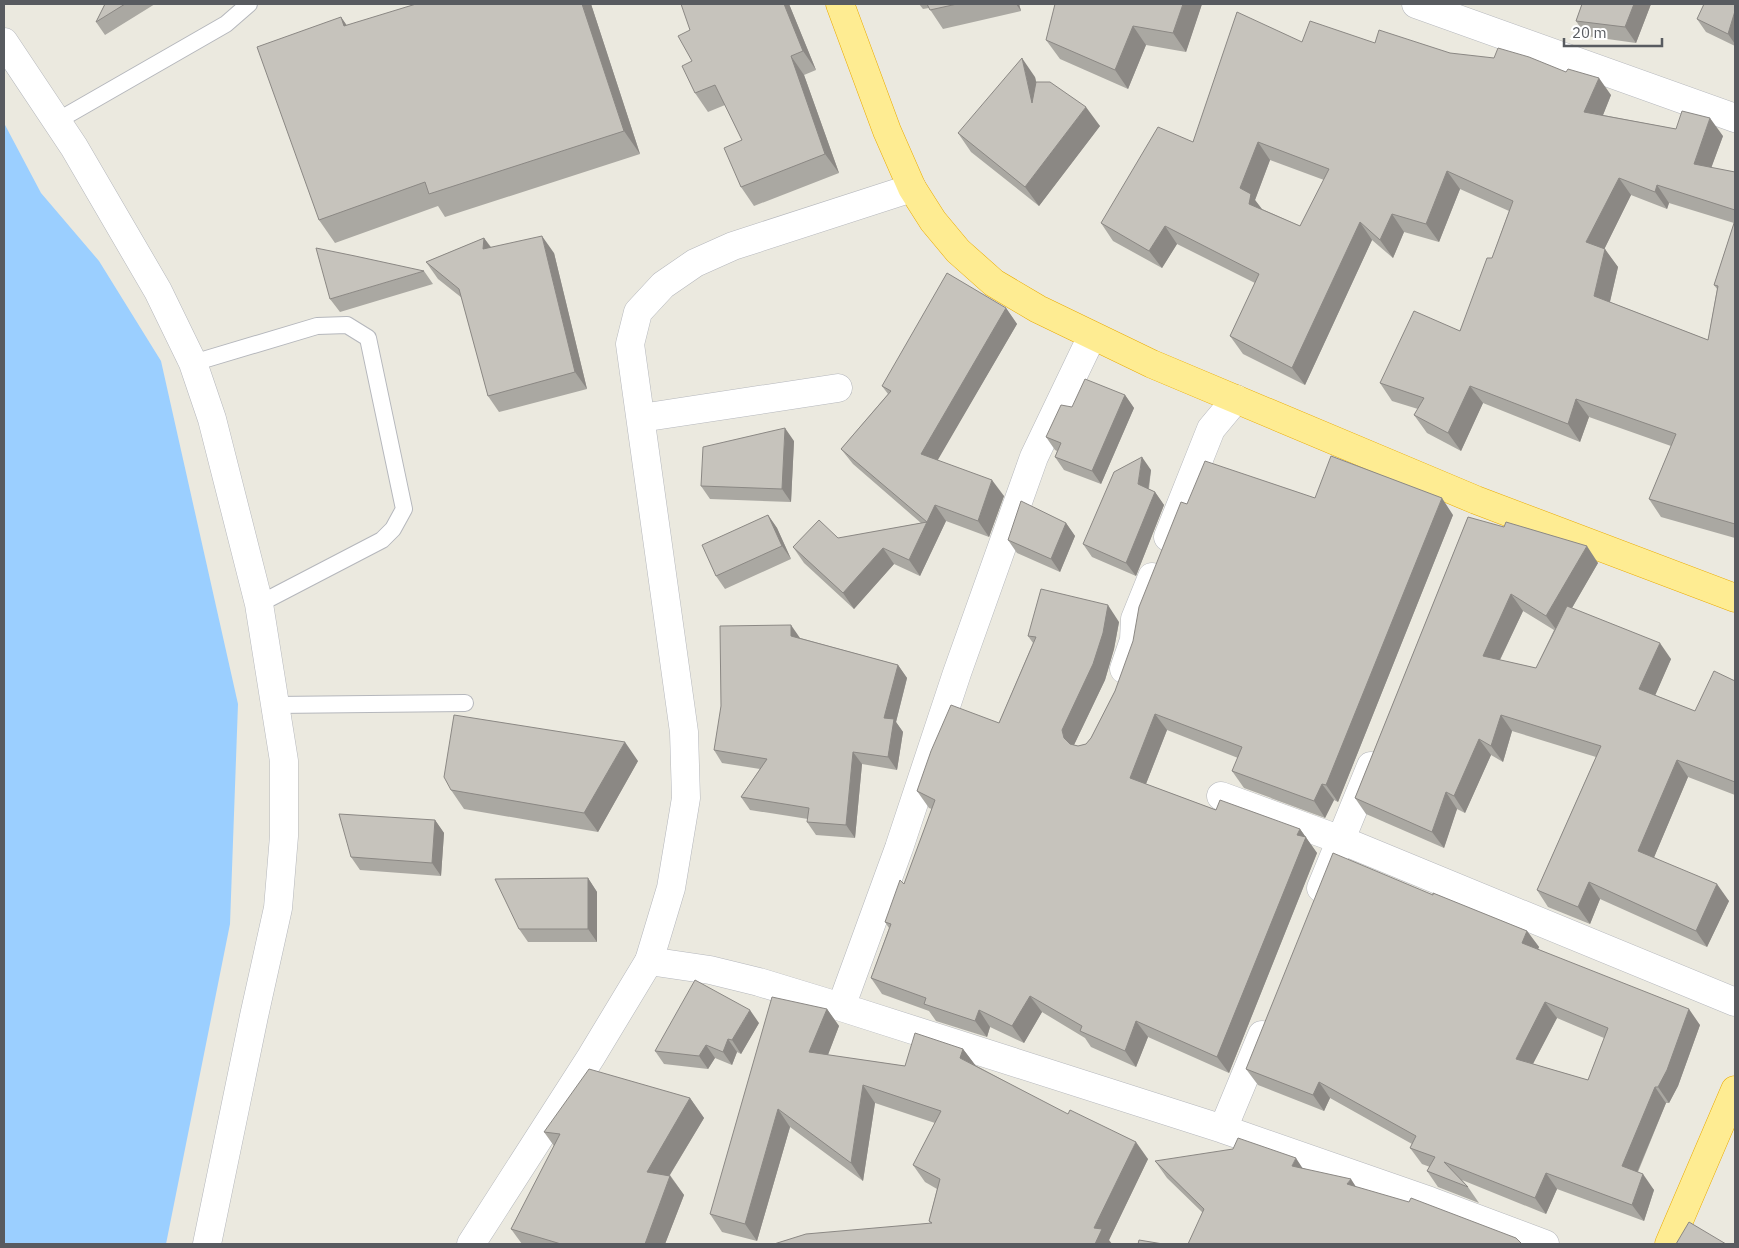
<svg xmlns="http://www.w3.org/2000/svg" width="1739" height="1248" font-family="'IBM Plex Sans',sans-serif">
<rect width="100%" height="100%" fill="#ebe9df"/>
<path fill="#9bcfff" d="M 4,123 L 41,193 L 99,261 L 161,361 L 238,704 L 230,924 L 166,1244 L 4,1244 Z"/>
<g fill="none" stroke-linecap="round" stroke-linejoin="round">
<defs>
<path id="service" d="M 57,121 L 226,24 L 249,4
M 193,363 L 317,326 L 347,325 L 368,338 L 404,509 L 393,529 L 382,540 L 259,604
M 275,705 L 465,703"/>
<path id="minor" d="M 1416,4 L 1735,118
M 641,418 L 838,388
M 1168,537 L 1211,429 L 1236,399
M 1124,669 L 1134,640 L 1135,619 L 1152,577
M 1221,796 L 1341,840 L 1735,1002
M 1321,888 L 1371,766
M 649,961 L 710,970 L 759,982 L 841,1007 L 1223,1129 L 1430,1201 L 1545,1244
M 841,1007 L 899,848 L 957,673 L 1034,457 L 1092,336
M 1223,1129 L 1262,1035"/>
<path id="tertiary" d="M 4,42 L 74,147 L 158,291 L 193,363 L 212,419 L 259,604 L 284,761 L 284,836 L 278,908 L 254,1016 L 207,1244
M 471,1244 L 591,1057 L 649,961 L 671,888 L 686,798 L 684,732 L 630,344 L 638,312 L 663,285 L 695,263 L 733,246 L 912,188"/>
<path id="trunk" d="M 840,4 L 887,131 L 912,188 L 933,221 L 958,251 L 994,283 L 1038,309 L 1152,364 L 1476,500 L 1735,598
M 1669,1244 L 1735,1090"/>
</defs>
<use href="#service" stroke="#b5b7bc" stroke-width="18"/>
<use href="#minor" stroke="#b5b7bc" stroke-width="29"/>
<use href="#tertiary" stroke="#b5b7bc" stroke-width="29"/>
<use href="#trunk" stroke="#eaab00" stroke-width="29"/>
<use href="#service" stroke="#fff" stroke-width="16"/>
<use href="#minor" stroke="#fff" stroke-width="28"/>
<use href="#tertiary" stroke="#fff" stroke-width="28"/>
<use href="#trunk" stroke="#feec92" stroke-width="28"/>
</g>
<path fill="#aaa8a2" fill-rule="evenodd" d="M 105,4 L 155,4 L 105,35 L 96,22 Z
M 591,4 L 640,154 L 445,217 L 438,206 L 335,243 L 319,220 L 341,17 L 346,25 Z
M 789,4 L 816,70 L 804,75 L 839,173 L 754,206 L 741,187 L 742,140 L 725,105 L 708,112 L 695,93 Z
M 919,4 L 1019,4 L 1021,11 L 943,29 L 929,8 L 923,9 Z
M 1202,4 L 1186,52 L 1146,45 L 1128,89 L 1060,59 L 1046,40 Z
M 1582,4 L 1651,4 L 1636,43 L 1586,36 L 1576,21 Z
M 1735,4 L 1735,46 L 1706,32 L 1697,19 Z
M 1302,42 L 1375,43 L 1450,53 L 1611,95 L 1603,115 L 1676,129 L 1723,136 L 1711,168 L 1735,172 L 1735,538 L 1661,517 L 1649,499 L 1671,446 L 1589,417 L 1580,442 L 1483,403 L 1461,451 L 1427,433 L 1414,415 L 1418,409 L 1392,401 L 1380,383 L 1460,331 L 1492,258 L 1509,211 L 1460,189 L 1439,242 L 1404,232 L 1393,258 L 1372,240 L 1305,385 L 1243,354 L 1230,336 L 1255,283 L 1177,244 L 1162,268 L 1113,241 L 1101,223 L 1193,142 ZM 1270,160 L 1324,180 L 1300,226 L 1262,209 L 1255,200 ZM 1631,195 L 1667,209 L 1669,203 L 1734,223 L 1714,285 L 1717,289 L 1708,340 L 1610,302 L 1618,267 L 1604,249 Z
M 1035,77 L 1036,82 L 1100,126 L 1039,206 L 971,152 L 958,133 Z
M 484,238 L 491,247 L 554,253 L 587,389 L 499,412 L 488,396 L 462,298 L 438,279 L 426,262 Z
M 424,271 L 433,284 L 340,312 L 330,299 Z
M 1006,308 L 1017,324 L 937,460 L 1004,496 L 989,537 L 946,521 L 920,576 L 894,564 L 854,609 L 804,563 L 793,547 L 921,523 L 853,464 L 841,449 L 888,394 L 882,386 Z
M 1125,395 L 1134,408 L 1101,484 L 1064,470 L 1055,457 L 1057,451 L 1055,450 L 1046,437 L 1072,407 Z
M 794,441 L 791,502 L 710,499 L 701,486 Z
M 1151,470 L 1149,489 L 1155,492 L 1164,505 L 1136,576 L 1092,557 L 1083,544 Z
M 1315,498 L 1453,515 L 1338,802 L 1334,800 L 1325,818 L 1244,788 L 1232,771 L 1238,758 L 1167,730 L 1146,784 L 1216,810 L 1300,829 L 1317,853 L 1229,1073 L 1148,1037 L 1136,1067 L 1091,1047 L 1085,1038 L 1042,1012 L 1024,1043 L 990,1027 L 987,1037 L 936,1021 L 929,1011 L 882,994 L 871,978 L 889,928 L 885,922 L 904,884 L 932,809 L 929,808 L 917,791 L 999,723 L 1033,643 L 1028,636 L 1119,622 L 1114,649 L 1105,680 L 1074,745 L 1078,746 L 1086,744 L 1091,738 L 1115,691 L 1187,504 Z
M 768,515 L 777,528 L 791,559 L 725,589 L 716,576 Z
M 1468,517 L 1598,563 L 1572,608 L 1671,659 L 1655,695 L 1695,711 L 1735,681 L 1735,795 L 1688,777 L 1654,857 L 1729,901 L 1707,947 L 1600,899 L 1590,924 L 1548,907 L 1537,890 L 1596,757 L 1512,731 L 1503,762 L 1491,755 L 1465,813 L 1457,809 L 1444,848 L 1366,814 L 1355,798 ZM 1523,611 L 1554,630 L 1536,668 L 1500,660 Z
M 1066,523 L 1075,536 L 1060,572 L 1017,553 L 1008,540 Z
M 800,638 L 898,665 L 907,678 L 896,722 L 903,732 L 897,770 L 862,764 L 855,838 L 816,835 L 807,822 L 808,819 L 750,810 L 741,797 L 760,769 L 722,763 L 714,750 Z
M 638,761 L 598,832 L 464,809 L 451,790 Z
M 435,820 L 444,833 L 441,876 L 360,870 L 351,857 Z
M 588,878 L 597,892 L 597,942 L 528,942 L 519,929 Z
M 1433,895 L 1527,931 L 1539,947 L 1538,949 L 1700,1025 L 1678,1086 L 1669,1103 L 1666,1103 L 1638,1172 L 1654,1190 L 1644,1221 L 1557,1189 L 1546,1214 L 1462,1180 L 1468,1187 L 1479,1203 L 1438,1187 L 1427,1171 L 1430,1167 L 1422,1164 L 1410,1148 L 1412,1144 L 1330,1098 L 1324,1111 L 1258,1085 L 1246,1069 ZM 1557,1018 L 1604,1038 L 1588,1080 L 1533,1064 Z
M 827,1009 L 839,1026 L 828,1055 L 905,1066 L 963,1049 L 975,1065 L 1148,1159 L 1109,1240 L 930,1223 L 929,1221 L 937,1189 L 925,1182 L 913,1165 L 935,1123 L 875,1103 L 863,1181 L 790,1127 L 757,1241 L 722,1232 L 710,1214 Z
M 759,1023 L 741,1054 L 737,1052 L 732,1065 L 715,1058 L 708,1069 L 664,1064 L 655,1051 Z
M 690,1098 L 704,1118 L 670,1175 L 684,1195 L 665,1244 L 522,1244 L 511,1229 L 554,1146 L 544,1132 Z
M 1155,1161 L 1303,1168 L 1356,1187 L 1516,1238 L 1203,1213 L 1167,1178 Z"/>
<path fill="#8b8884" d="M 582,4 L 591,4 L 640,154 L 624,131 Z
M 784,4 L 789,4 L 816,70 L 803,51 Z
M 1016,4 L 1019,4 L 1021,11 Z
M 1183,4 L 1202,4 L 1186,52 L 1173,33 Z
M 1634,4 L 1651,4 L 1636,43 L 1625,27 Z
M 1735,11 L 1735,44 L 1728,34 Z
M 341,17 L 357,40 L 344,26 Z
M 1133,26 L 1146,45 L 1128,89 L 1115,70 Z
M 791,56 L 804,75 L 839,173 L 825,154 Z
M 1022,58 L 1035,77 L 1045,122 L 1032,103 Z
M 1599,78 L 1611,95 L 1597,130 L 1584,112 Z
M 1086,107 L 1100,126 L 1039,206 L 1025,187 Z
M 1710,118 L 1723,136 L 1706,182 L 1694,164 Z
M 1258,142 L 1270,160 L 1255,200 L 1264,212 L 1249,204 L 1240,188 Z
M 1447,171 L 1460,189 L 1439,242 L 1426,224 Z
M 1619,178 L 1631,195 L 1599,260 L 1586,242 Z
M 1657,185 L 1669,203 L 1667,209 L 1655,192 Z
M 1392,214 L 1404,232 L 1393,258 L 1380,240 Z
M 1360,222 L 1372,240 L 1305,385 L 1292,368 Z
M 1165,226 L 1177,244 L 1162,268 L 1149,251 Z
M 542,236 L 554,253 L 587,389 L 575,372 Z
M 484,238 L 496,255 L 483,249 Z
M 1605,249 L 1618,267 L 1607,314 L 1594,296 Z
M 1006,308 L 1017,324 L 932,470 L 921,454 Z
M 1470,386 L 1483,403 L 1461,451 L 1448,433 Z
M 1125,395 L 1134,408 L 1101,484 L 1092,471 Z
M 1576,399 L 1589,417 L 1580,442 L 1568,424 Z
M 785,428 L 794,441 L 791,502 L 782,489 Z
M 1142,457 L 1151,470 L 1147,497 L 1138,484 Z
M 992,480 L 1004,496 L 989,537 L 978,521 Z
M 1155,492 L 1164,505 L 1136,576 L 1126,563 Z
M 1442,498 L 1453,515 L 1338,802 L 1326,785 Z
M 935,505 L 946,521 L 920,576 L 909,560 Z
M 768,515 L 777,528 L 791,559 L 782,546 Z
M 1066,523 L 1075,536 L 1060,572 L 1051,559 Z
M 1587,546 L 1598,563 L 1558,632 L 1546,616 Z
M 883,548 L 894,564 L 854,609 L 843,593 Z
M 1511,594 L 1523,611 L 1494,672 L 1483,656 Z
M 1108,605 L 1119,622 L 1114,649 L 1105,680 L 1073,747 L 1075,755 L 1064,738 L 1062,730 Z
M 791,625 L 800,638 L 800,648 L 791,636 Z
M 1660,643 L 1671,659 L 1651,705 L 1639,689 Z
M 898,665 L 907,678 L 896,722 L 903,732 L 897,770 L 888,757 L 884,718 Z
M 1155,714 L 1167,730 L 1142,794 L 1130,778 Z
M 1501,715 L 1512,731 L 1503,762 L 1491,746 Z
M 1479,739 L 1491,755 L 1465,813 L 1454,796 Z
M 625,742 L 638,761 L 598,832 L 584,813 Z
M 853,752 L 862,764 L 855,838 L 846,825 Z
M 1677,760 L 1688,777 L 1650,867 L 1638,851 Z
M 1322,784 L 1334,800 L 1325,818 L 1314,801 Z
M 1446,792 L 1457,809 L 1444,848 L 1432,832 Z
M 435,820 L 444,833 L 441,876 L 432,863 Z
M 1300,829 L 1317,853 L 1229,1073 L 1217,1057 L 1297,835 Z
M 588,878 L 597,892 L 597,942 L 588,929 Z
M 1589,882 L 1600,899 L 1590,924 L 1578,907 Z
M 1717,884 L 1729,901 L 1707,947 L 1696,931 Z
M 1527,931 L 1539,947 L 1534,959 L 1522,943 Z
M 1030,996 L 1042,1012 L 1024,1043 L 1012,1026 Z
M 1545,1002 L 1557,1018 L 1527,1075 L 1516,1059 Z
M 827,1009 L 839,1026 L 822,1070 L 809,1052 Z
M 1689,1009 L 1700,1025 L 1678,1086 L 1669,1103 L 1658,1087 Z
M 750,1010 L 759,1023 L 741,1054 L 732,1040 Z
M 979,1010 L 990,1027 L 987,1037 L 975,1021 Z
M 1136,1021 L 1148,1037 L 1136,1067 L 1125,1051 Z
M 728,1039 L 737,1052 L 732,1065 L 723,1052 Z
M 706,1045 L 715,1058 L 708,1069 L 699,1056 Z
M 963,1049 L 976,1066 L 960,1058 Z
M 1319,1082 L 1330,1098 L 1324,1111 L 1313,1095 Z
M 863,1085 L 875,1103 L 863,1181 L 851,1163 Z
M 1655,1087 L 1666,1103 L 1633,1182 L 1622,1166 Z
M 690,1098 L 704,1118 L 660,1191 L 647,1172 Z
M 778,1109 L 790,1127 L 757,1241 L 745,1224 Z
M 1136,1142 L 1148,1159 L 1109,1240 L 1112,1244 L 1095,1244 L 1094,1228 Z
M 1296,1158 L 1307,1175 L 1292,1166 Z
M 1546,1173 L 1557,1189 L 1546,1214 L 1535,1198 Z
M 1643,1174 L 1654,1190 L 1644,1221 L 1632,1205 Z
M 670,1176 L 684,1195 L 665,1244 L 645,1244 Z
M 1351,1179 L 1362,1196 L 1347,1184 Z"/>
<path fill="#c6c3bc" stroke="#8b8884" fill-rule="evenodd" d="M 105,4 L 125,4 L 96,22 Z
M 416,4 L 582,4 L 624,131 L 429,194 L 425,182 L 319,220 L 257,47 L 341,17 L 344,26 Z
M 681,4 L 784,4 L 803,51 L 791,56 L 825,154 L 741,187 L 724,148 L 742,140 L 715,85 L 695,93 L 682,66 L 692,61 L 678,36 L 690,30 Z
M 927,4 L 957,4 L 930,10 Z
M 1055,4 L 1183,4 L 1173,33 L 1133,26 L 1115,70 L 1046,40 Z
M 1582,4 L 1634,4 L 1625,27 L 1576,21 Z
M 1704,4 L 1735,4 L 1735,11 L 1728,34 L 1697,19 Z
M 1237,12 L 1302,42 L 1310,21 L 1375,43 L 1379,30 L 1450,53 L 1494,58 L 1498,48 L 1529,57 L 1566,72 L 1568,69 L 1599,78 L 1584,112 L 1676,129 L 1682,111 L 1710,118 L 1694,164 L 1735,172 L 1735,210 L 1657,185 L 1655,192 L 1619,178 L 1586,242 L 1605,249 L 1594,296 L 1708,340 L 1718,286 L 1714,285 L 1735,220 L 1735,524 L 1649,499 L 1676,434 L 1576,399 L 1568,424 L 1470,386 L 1448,433 L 1414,415 L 1424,398 L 1380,383 L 1414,311 L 1460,331 L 1487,258 L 1492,258 L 1513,201 L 1447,171 L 1426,224 L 1392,214 L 1380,240 L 1360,222 L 1292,368 L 1230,336 L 1259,274 L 1165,226 L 1149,251 L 1101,223 L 1158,127 L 1193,142 ZM 1258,142 L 1329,169 L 1300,226 L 1249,204 L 1251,194 L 1240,188 Z
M 1022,58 L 1032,103 L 1036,82 L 1050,82 L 1086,107 L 1025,187 L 958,133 Z
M 542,236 L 575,372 L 488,396 L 459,289 L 426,262 L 484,238 L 483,249 Z
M 316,248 L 355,256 L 424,271 L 330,299 Z
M 947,273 L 1006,308 L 921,454 L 992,480 L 978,521 L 935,505 L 909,560 L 883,548 L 843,593 L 793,547 L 819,520 L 838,538 L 927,522 L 841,449 L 891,391 L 882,386 Z
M 1085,379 L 1125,395 L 1092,471 L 1055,457 L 1061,443 L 1046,437 L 1061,405 L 1072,407 Z
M 785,428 L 782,489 L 701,486 L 703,447 Z
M 1331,456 L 1442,498 L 1326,785 L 1322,784 L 1314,801 L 1232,771 L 1242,747 L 1155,714 L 1130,778 L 1216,810 L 1220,800 L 1300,829 L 1297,835 L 1306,837 L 1217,1057 L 1136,1021 L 1125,1051 L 1080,1031 L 1082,1026 L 1030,996 L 1012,1026 L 979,1010 L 975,1021 L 924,1004 L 926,998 L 871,978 L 891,924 L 885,922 L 900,880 L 904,884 L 935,800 L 917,791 L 931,751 L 951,705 L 999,723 L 1036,637 L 1028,636 L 1041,589 L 1108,605 L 1103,633 L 1093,664 L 1062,730 L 1064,738 L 1070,744 L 1078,746 L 1086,744 L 1091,738 L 1115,691 L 1133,641 L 1139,607 L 1181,502 L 1187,504 L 1205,461 L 1315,498 Z
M 1142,457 L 1138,484 L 1155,492 L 1126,563 L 1083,544 L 1114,472 Z
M 1021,501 L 1066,523 L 1051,559 L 1008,540 Z
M 768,515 L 782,546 L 716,576 L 702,545 Z
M 1468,517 L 1504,527 L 1506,522 L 1587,546 L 1546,616 L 1511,594 L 1483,656 L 1536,668 L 1567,606 L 1660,643 L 1639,689 L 1695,711 L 1714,671 L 1735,681 L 1735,782 L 1677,760 L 1638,851 L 1717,884 L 1696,931 L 1589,882 L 1578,907 L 1537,890 L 1601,746 L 1501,715 L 1491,746 L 1479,739 L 1454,796 L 1446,792 L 1432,832 L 1355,798 Z
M 791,625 L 791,636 L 898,665 L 884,718 L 894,719 L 888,757 L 853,752 L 846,825 L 807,822 L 809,808 L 741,797 L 767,759 L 714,750 L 721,706 L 720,626 Z
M 454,715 L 625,742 L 584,813 L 451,790 L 444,777 Z
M 339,814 L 435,820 L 432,863 L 351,857 Z
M 1333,853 L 1433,895 L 1433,893 L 1527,931 L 1522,943 L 1689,1009 L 1667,1070 L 1658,1087 L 1655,1087 L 1622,1166 L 1643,1174 L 1632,1205 L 1546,1173 L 1535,1198 L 1444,1162 L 1468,1187 L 1427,1171 L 1435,1157 L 1410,1148 L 1416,1136 L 1319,1082 L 1313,1095 L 1246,1069 ZM 1545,1002 L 1608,1028 L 1588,1080 L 1516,1059 Z
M 588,878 L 588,929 L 519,929 L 495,879 Z
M 695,980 L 750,1010 L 732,1040 L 728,1039 L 723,1052 L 706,1045 L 699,1056 L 655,1051 Z
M 772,997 L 827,1009 L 809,1052 L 905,1066 L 915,1033 L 963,1049 L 960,1058 L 1068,1114 L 1070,1110 L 1136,1142 L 1094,1228 L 1102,1229 L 1095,1244 L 774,1244 L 806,1234 L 932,1223 L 929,1221 L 940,1179 L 913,1165 L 941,1111 L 863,1085 L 851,1163 L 778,1109 L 745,1224 L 710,1214 Z
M 589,1069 L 690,1098 L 647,1172 L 670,1176 L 645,1244 L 561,1244 L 511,1229 L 560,1134 L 544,1132 Z
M 1238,1138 L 1296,1158 L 1292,1166 L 1351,1179 L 1347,1184 L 1409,1202 L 1411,1198 L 1516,1238 L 1522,1244 L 1188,1244 L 1204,1209 L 1155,1161 L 1233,1149 Z
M 1689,1222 L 1726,1244 L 1676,1244 Z
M 1139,1240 L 1163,1244 L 1138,1244 Z"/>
<rect width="1739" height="1248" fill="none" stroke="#585b60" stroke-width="10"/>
<path d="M1564 38v8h98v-8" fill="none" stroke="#585b60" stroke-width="2.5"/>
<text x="1572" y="38" font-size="15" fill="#585b60" stroke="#ffffff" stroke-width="4" paint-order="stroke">20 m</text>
</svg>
